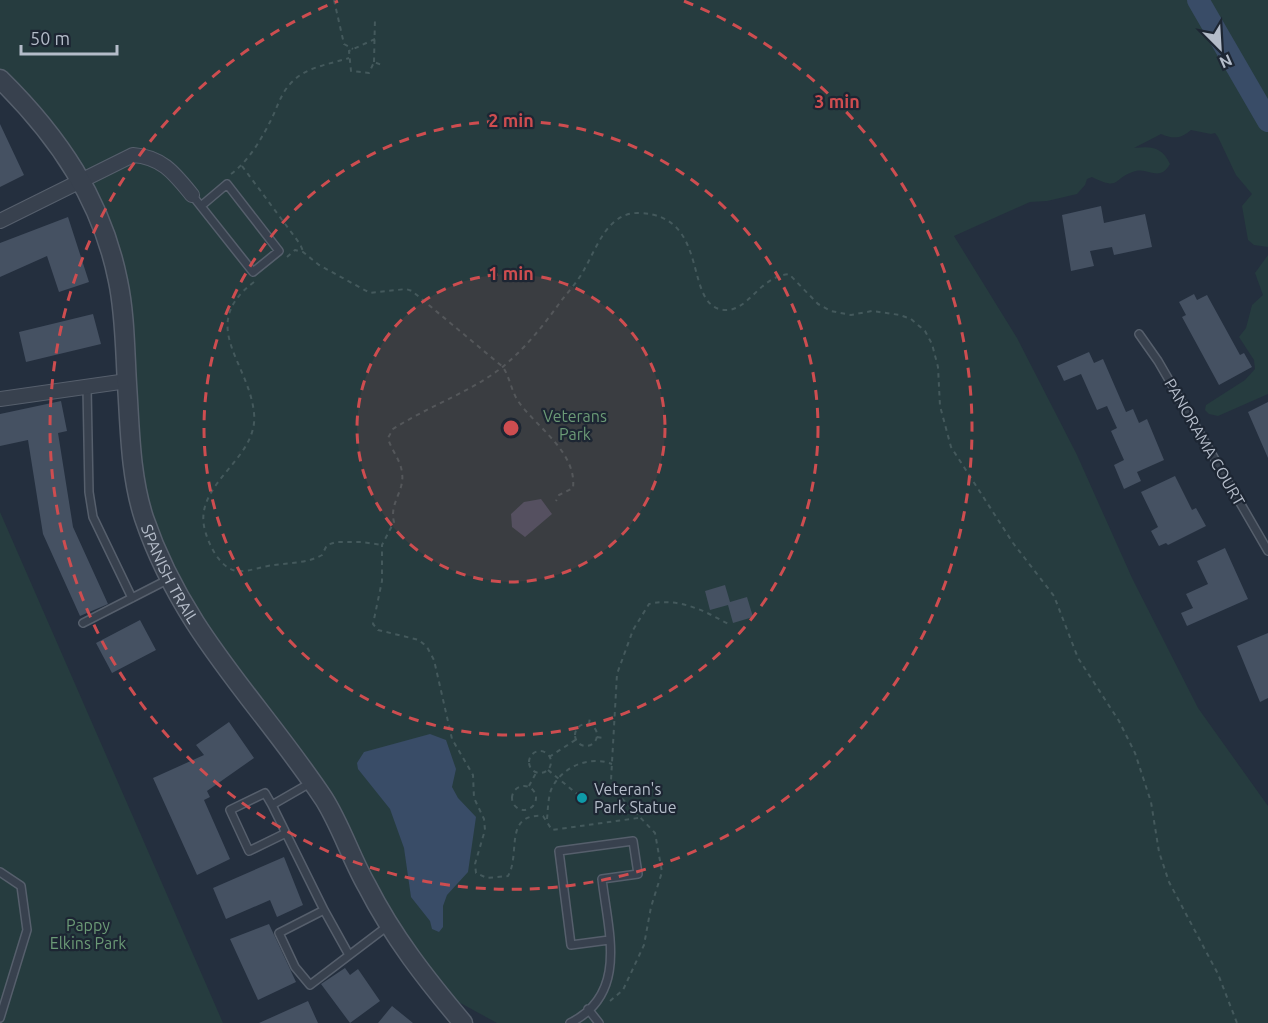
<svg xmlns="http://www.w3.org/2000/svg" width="1268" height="1023" font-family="Ubuntu,sans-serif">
<rect width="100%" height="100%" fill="#242f3e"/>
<path fill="#263c3f" d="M 0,0 L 1268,0 L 1268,247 L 1254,245 L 1248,240 L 1242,206 L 1252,194 L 1236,175 L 1218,137 L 1215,133 L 1211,134 L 1191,130 C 1181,139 1173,139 1161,134 L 1134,148 C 1150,146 1162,146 1170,164 C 1160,182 1149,168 1136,171 C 1112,177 1122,192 1092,177 L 1087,179 L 1085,185 L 1077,194 L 1047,201 L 1030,202 L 954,236 L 1017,338 L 1077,455 L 1132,578 L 1198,708 L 1268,806 L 1268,1023 L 497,1023 L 433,988 L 270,726 L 185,609 L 133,467 L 118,282 L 60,146 L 0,82 Z
M 1268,255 L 1268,394 L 1218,416 L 1209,414 L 1205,410 L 1206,405 L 1245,380 L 1255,369 L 1254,360 L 1239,337 L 1246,328 L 1252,305 L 1263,295 L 1255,273 Z
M 0,512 L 223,1023 L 0,1023 Z"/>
<path fill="#394c67" d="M 430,734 L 446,740 L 456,769 L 452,787 L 458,798 L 476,817 L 468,872 L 447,895 L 443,906 L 443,927 L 439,932 L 432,929 L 430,921 L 411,897 L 404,848 L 390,809 L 358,769 L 357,763 L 364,752 Z"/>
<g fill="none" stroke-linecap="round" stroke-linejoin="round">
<path stroke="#394c67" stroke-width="22" d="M 1198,0 L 1268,121"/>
</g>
<path fill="#455162" d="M 0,124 L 24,175 L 0,187 Z
M 1101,206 L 1104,223 L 1145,214 L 1152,247 L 1114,255 L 1112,247 L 1090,251 L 1094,266 L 1071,271 L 1062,215 Z
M 68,217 L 89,282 L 59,292 L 47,256 L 0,277 L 0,243 Z
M 1194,294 L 1197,300 L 1207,295 L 1240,355 L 1244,353 L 1252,367 L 1219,385 L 1182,317 L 1186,315 L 1179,302 Z
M 93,314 L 101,344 L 26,362 L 19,332 Z
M 1089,352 L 1094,363 L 1103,359 L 1126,412 L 1133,409 L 1139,423 L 1147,419 L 1164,460 L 1137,472 L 1141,481 L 1124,489 L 1114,465 L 1124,460 L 1111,431 L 1117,428 L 1107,406 L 1097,410 L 1081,374 L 1064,381 L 1057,366 Z
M 61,401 L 67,431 L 58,433 L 73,527 L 108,604 L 80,616 L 43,534 L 28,440 L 0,446 L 0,414 Z
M 1268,402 L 1268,458 L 1248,412 Z
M 1175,476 L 1192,510 L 1196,508 L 1206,526 L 1168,545 L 1166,543 L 1159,546 L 1151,531 L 1158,527 L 1141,492 Z
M 541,499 L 552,514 L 525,537 L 512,527 L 511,514 L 524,502 Z
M 1225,548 L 1248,599 L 1187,626 L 1181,613 L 1193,608 L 1186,594 L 1208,584 L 1197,561 Z
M 725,585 L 730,602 L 747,597 L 753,617 L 733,623 L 728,605 L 710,610 L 705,591 Z
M 140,620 L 156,650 L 112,673 L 96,643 Z
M 1268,633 L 1268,698 L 1260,702 L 1237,646 Z
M 229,722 L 254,758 L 207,791 L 210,797 L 204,800 L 230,859 L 197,875 L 153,778 L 204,755 L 196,745 Z
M 284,857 L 303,905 L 277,917 L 270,900 L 226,919 L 213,888 Z
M 269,924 L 296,982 L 258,1000 L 230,939 Z
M 345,968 L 350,975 L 358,969 L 380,1001 L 350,1023 L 321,984 Z
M 308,1001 L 318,1023 L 259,1023 Z
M 392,1006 L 413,1023 L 378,1023 Z"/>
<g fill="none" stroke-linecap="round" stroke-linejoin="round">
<defs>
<path id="service" d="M 192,195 L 253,272 L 279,251 L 227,184 L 201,206
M 1139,334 L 1158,361 L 1268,551
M 87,387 L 89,492 L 93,517 L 132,598
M 83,623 L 169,579
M 312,782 L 272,805 L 324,910 L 279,933 L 295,967 L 310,985 L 389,925
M 272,805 L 265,793 L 230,810 L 249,851 L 286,833
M 0,872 L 21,886 L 27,930 L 0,1018
M 324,910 L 349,955
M 588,1009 L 599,1023
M 570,1023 C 629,994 608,931 602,879 L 638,874 L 633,841 L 559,851 L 571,945 L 609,940"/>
<path id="minor" d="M 0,221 L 133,155 C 162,157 174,173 192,195
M 0,399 L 127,381"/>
<g id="tertiary">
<path id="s1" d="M 0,79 C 58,136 102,200 118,281 C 125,314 125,350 127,384 C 130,428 130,475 144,518 C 183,633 259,701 324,799 C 341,826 351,858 367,886 C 393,937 426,979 463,1023"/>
</g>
</defs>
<use href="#service" stroke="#565f6c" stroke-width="10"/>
<use href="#minor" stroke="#565f6c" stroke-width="16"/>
<use href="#tertiary" stroke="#565f6c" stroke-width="21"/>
<path stroke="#44595c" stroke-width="2" stroke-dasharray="4.5 4.5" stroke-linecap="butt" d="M 334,0 L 344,44 L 353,49
M 375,39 L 349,51 L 351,71 L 369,73 L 374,62 L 384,66
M 374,62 L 375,18
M 242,166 L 300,244 L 303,251
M 231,174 C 249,161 262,138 272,118 C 278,105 282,91 293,81 C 307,67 330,64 349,58
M 287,257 L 295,250 L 303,252 L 319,265 L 370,293 L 406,289 L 412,291 L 503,367 C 510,378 511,390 518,401 C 536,427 577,452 573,488 L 559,495 L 556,501
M 254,282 C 197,325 249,362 254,413 C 259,458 196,482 204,526 C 207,542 220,570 238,571 C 249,572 263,566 274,565 C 290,563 308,563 322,555 L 327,545 L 336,542 L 362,542 L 382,545
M575 735a11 11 0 1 1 22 0a11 11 0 1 1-22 0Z
M 589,724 L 590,717
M 597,737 L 603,738
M529 762a11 11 0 1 1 22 0a11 11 0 1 1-22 0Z
M 549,757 L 577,739
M 548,770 L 582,798
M512 798a12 12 0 1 1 24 0a12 12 0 1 1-24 0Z
M 529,786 L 536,773
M 638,818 L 552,830 L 543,816 C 503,813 521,854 508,876 L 487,878 L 476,873 L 475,864 L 485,830 L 484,819 L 474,798 L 473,775 L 452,739 L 434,660 L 427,647 L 419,640 L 378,630 L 373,624 L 382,581 L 382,545 L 394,522 C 389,503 405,491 402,473 C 401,460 391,450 388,438 L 393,429 C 427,407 468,393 500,369 C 523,351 544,325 561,301 C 569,291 579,280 585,268 C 597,247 608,212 639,213 C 712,215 682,306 724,310 C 749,312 758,277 789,274 L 818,304 L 831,311 L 851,315 L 872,311 L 900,315 L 911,319 L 925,331 L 932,344 L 938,367 L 940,406 L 951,447 L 1013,543 L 1054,596 L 1078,658 L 1119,721 L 1135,753 L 1151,802 L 1159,852 L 1169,882 L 1218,974 L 1237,1023
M 547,819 C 548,809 548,799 551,790 C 561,767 589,755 612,764
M 610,1001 L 623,990 L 644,945 L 651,907 L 662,872 L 655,833 L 615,791 L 611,780 L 617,674 L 633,630 L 649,604 C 679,597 705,611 730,625"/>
<use href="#service" stroke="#38414e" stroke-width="7"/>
<use href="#minor" stroke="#38414e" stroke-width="14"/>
<use href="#tertiary" stroke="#38414e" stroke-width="18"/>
</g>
<circle cx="511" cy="428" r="154" fill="#ce4d50" fill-opacity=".12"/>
<g fill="none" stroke="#ce4d50" stroke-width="3" stroke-dasharray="10 8">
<circle cx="511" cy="428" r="154"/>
<circle cx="511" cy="428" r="307"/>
<path d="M684 1A461 461 0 1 1 338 1"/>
</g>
<circle fill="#0f9aa8" stroke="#1d2633" stroke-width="2" cx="582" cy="798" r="6"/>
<g text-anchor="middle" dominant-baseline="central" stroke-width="4.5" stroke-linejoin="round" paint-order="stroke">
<g font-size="16" fill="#6b9a76" stroke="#1d2633">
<text x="575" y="416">Veterans<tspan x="575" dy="18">Park</tspan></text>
<text x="88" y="925">Pappy<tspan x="88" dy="18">Elkins Park</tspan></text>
</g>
<g font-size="16" fill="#b4bcc9" stroke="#1d2633">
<text transform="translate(1205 442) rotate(60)">PANORAMA COURT</text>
<text stroke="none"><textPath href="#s1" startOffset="538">SPANISH TRAIL</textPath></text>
</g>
<g font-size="16" fill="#b4bcc9" stroke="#1d2633" text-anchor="start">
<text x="594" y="789">Veteran's<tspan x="594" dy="18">Park Statue</tspan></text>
</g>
</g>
<circle cx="511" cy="428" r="9" fill="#ce4d50" stroke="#1d2633" stroke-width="3"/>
<g font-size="18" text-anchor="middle" font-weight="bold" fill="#ce4d50" stroke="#1d2633" stroke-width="4.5" stroke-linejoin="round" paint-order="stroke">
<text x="837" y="108">3 min</text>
<text x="511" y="127">2 min</text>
<text x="511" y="280">1 min</text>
</g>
<g transform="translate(1220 48) rotate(156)" stroke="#1d2633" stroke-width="4.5" paint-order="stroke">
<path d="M0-4.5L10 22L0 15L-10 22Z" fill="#b4bcc9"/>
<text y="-9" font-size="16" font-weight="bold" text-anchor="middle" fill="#b4bcc9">N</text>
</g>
<path d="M21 45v9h96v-9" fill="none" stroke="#b4bcc9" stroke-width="3"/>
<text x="30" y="45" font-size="18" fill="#b4bcc9" stroke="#1d2633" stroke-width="4.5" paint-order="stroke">50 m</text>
</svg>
